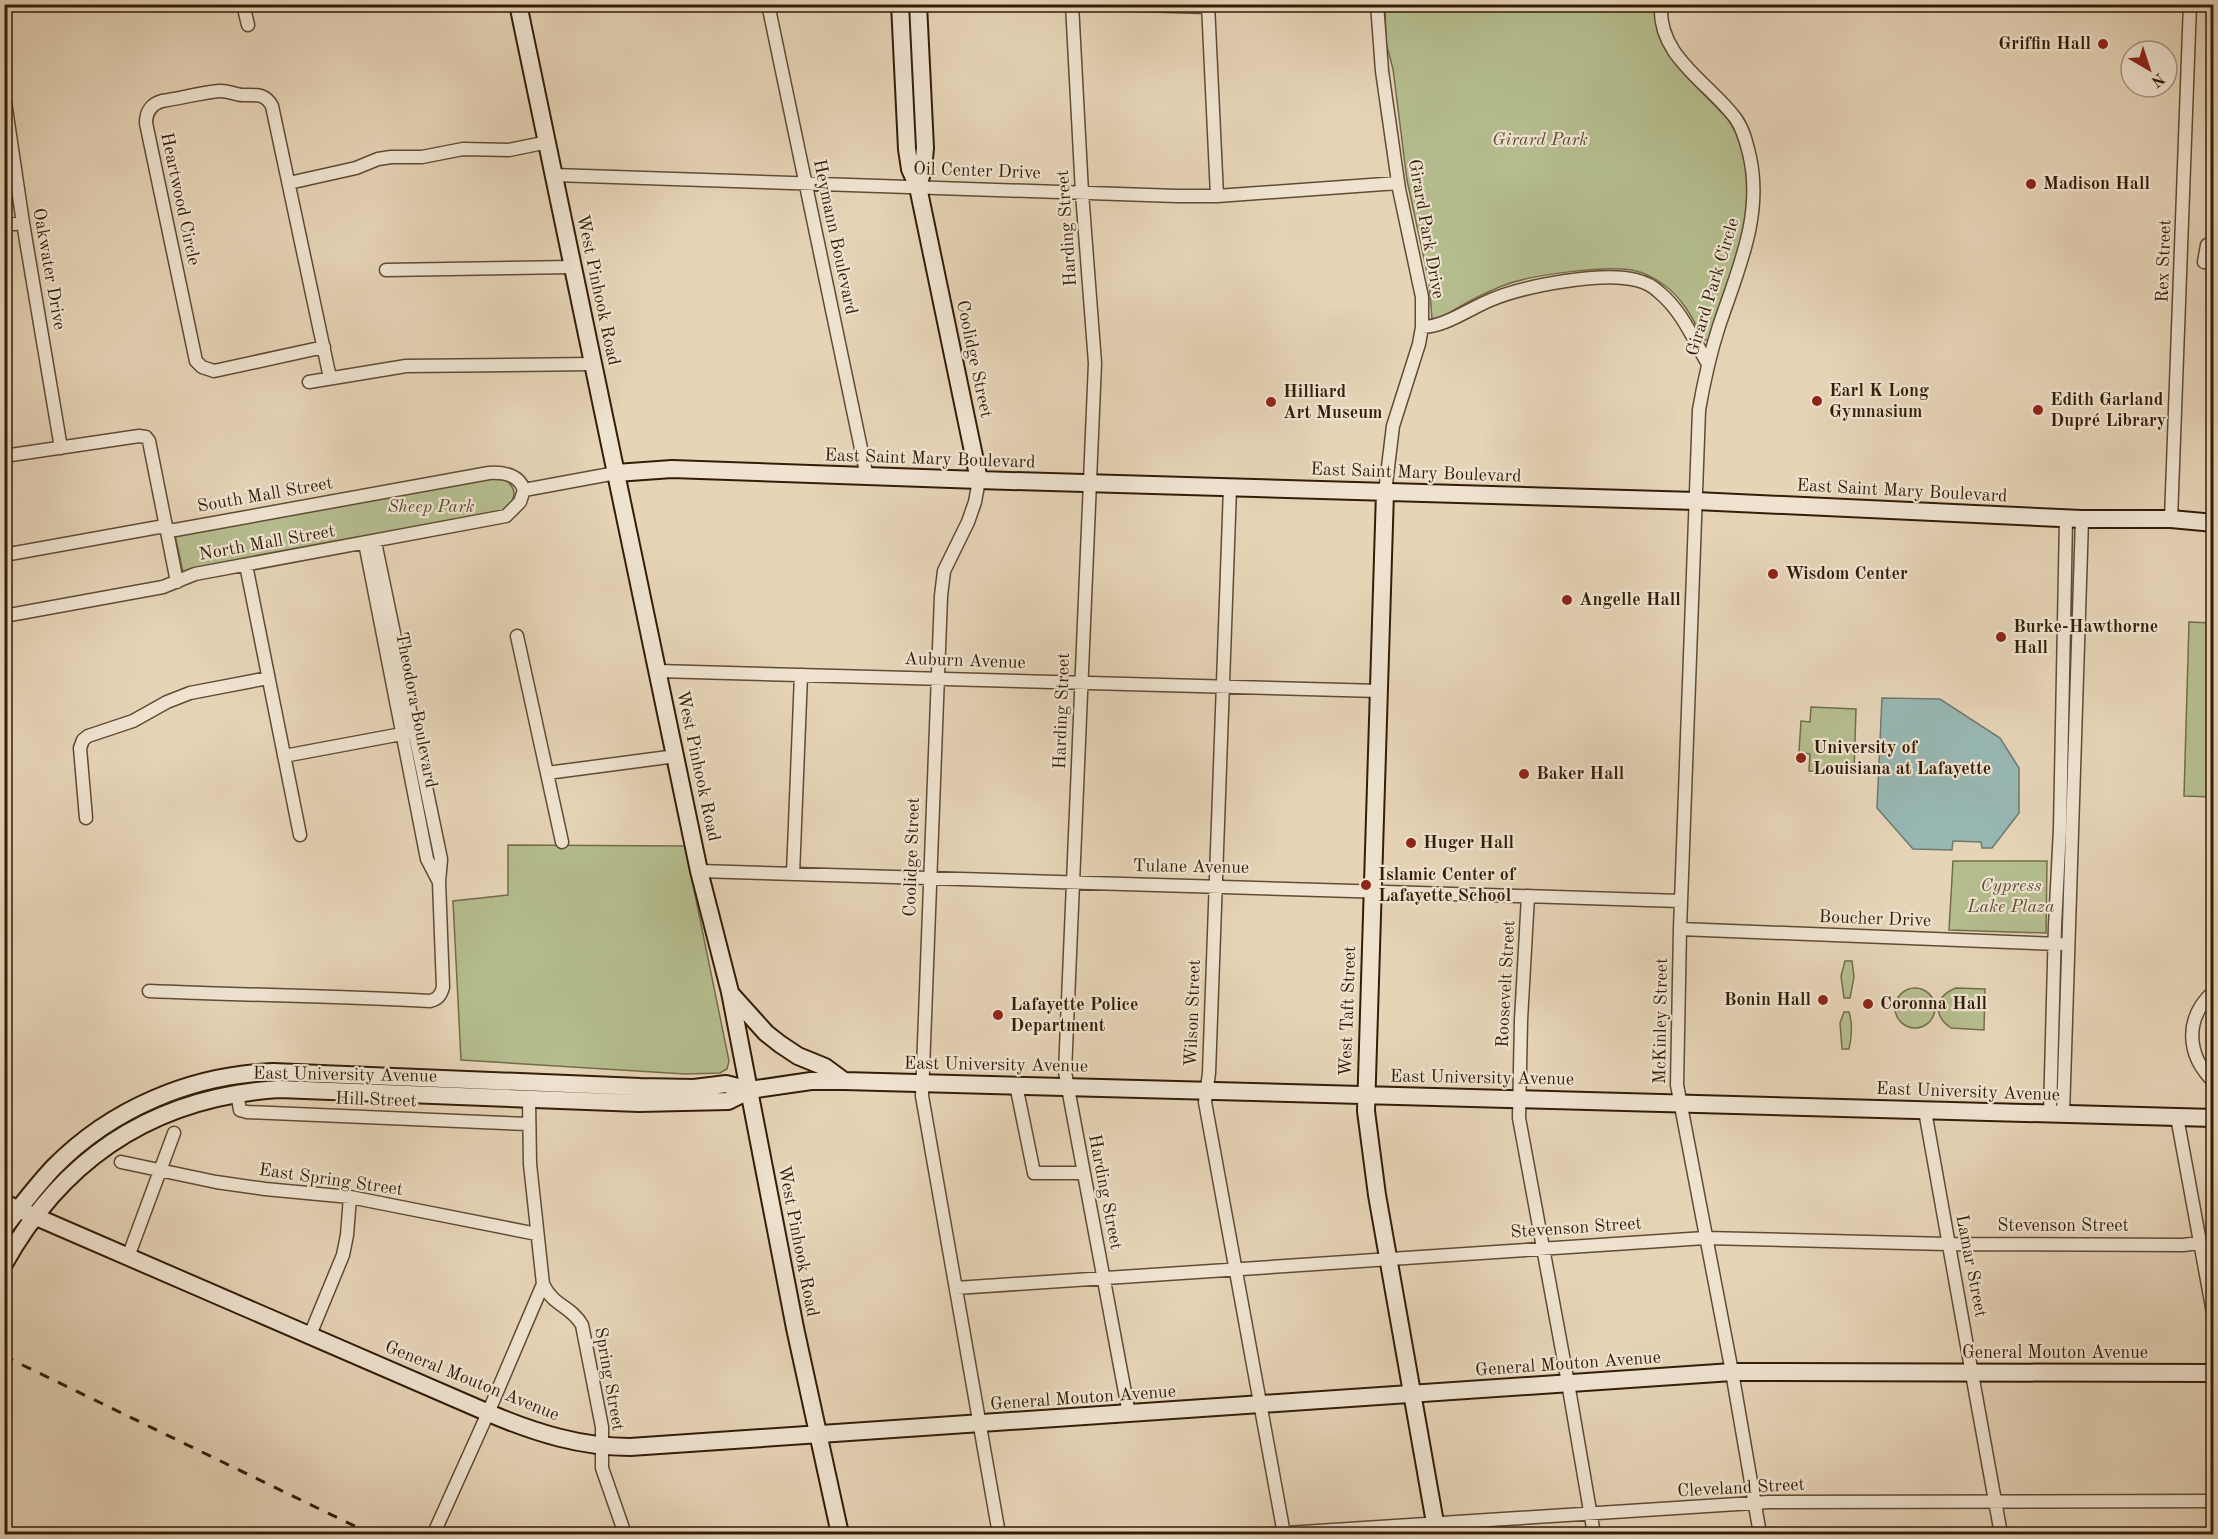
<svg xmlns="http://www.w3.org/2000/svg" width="2218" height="1539" font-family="'Old Standard TT',serif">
<rect width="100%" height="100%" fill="#e6d4b7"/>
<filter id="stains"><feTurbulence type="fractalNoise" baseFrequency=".00333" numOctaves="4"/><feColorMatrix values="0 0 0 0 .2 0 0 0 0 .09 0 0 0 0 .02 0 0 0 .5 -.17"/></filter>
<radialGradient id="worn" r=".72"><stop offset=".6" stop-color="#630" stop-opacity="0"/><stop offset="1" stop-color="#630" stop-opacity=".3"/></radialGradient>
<path fill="#b5bd8e" stroke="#746d4a" stroke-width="1.5" d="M 1385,5 L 1656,5 L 1660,36 L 1669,55 L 1688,78 L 1728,119 L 1739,138 L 1747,172 L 1750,195 L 1744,234 L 1709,340 L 1704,340 C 1694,321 1683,298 1664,285 C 1656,279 1645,273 1636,271 C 1610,264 1531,275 1505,285 C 1480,294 1458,307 1436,321 L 1432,319 L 1429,282 L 1407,180 L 1393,69 L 1386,43 Z
M 491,476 C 502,478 511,480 514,492 C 514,504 505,510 495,515 L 183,572 L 175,535 Z
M 2189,622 L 2213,623 L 2213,797 L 2184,796 Z
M 1811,707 L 1856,709 L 1854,773 L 1809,771 L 1810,754 L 1799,752 L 1801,721 L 1810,722 Z
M 508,845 L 685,846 L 729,1061 L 727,1069 L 720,1073 L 685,1074 L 461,1060 L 453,901 L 508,895 Z
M 1953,861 L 2047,861 L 2046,933 L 1949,930 Z
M 1845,961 L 1852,961 L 1854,977 L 1850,998 L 1844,998 L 1841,976 Z
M1895 1008a20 20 0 1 1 40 0a20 20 0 1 1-40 0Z
M 1956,988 L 1985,989 L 1984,1030 L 1951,1028 C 1932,1015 1935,996 1956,988 Z
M 1844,1012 L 1849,1012 C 1853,1025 1852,1036 1849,1049 L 1842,1049 L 1840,1023 Z"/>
<path fill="#97b7b3" stroke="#6f796e" stroke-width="1.5" d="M 1882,698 L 1940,699 L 2000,738 L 2019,768 L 2019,813 L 1992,848 L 1982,848 L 1981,842 L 1953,841 L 1952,850 L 1913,849 L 1877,808 Z"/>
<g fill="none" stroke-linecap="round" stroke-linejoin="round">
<defs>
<path id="street" d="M 243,4 L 248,25
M 768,4 L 867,477
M 1072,4 L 1082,193 L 1095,363 L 1065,1072 L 1129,1414
M 1109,4 L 1208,7
M 1208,4 L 1217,196
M 1377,4 L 1382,71 L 1399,189 L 1422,297 L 1422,327 L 1419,344 L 1393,426 L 1385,492
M 1661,4 C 1657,57 1709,82 1736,119 C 1743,129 1746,141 1749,153 C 1764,214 1738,269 1719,326 C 1710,354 1704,381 1699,410 L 1680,929 L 1677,1085 L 1732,1372 L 1760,1534
M 4,95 L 23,223 L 61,448
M 554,175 L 1177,196 L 1217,196 L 1398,183
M 289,183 L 356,168 L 378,159 L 391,157 L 422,157 L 463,149 L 509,150 L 548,142
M 4,225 L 23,223
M 2214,246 L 2207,245 L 2204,262 L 2214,263
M 386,270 L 573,267
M 1422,327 C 1445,327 1470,308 1493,299 C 1525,286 1603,271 1636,280 C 1645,282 1654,287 1660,293 C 1682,311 1694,341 1708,364
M 324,347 L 214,371 L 202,367 L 196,361 L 146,123 C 146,112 151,104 162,101 C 181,98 200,93 219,91 C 228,90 235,95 243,95 C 256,95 265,93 272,106 C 292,196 311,287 330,378
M 309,382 L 406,366 L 593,364
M 4,456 L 139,436 L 146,437 L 149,441 L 177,582
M 979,480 L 975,502 L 968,522 L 944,571 L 941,596 L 922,1096 L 999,1534
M 1230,488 L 1209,1073 L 1205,1102 L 1284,1534
M 524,490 L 616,473
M 2171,519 L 2190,4
M 365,543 L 427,859 L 439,882
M 4,555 L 159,527 L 175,530 L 489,473 C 505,472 519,475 524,490
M 246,565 L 300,835
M 4,616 L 163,587 L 195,574 L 506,516 L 520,502 L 524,490
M 517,636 L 562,842
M 658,671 L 1379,691
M 284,756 L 407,733
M 547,773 L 676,756
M 86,818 L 80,748 L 83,740 L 88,736 L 133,721 L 167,702 L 190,693 L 268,678
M 699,871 C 1027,880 1354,890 1681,901
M 793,874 L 801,675
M 1528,896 L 1521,1020 L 1519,1118 L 1568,1383 L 1594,1534
M 1680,929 L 2060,944
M 149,991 C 242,995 336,996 430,1001 C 438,999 441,995 443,987 L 439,882 L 441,859 L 375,542
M 2214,991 C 2184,1018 2186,1055 2214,1082
M 1016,1085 L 1034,1173 L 1083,1173
M 237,1093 L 240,1110 L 247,1112 L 528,1124
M 529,1100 L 530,1164 L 543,1284 C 553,1306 571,1306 582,1325 L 602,1427 L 602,1468 L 625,1534
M 1925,1111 C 1949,1252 1976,1393 2001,1534
M 2050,1114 L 2055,925 L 2060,829 L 2066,519
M 2063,1114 L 2082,519
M 2177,1117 L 2214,1318
M 121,1162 L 216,1182 L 265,1189 L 350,1197 L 537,1234
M 128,1257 L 174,1133
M 956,1288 L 1705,1238 L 1947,1244 L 2183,1245 L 2199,1243
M 310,1335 L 343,1255 L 347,1235 L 350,1197
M 434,1533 L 488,1413 L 543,1284
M 1271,1534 L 1769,1502 L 2214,1501"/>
<path id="secondary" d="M 518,4 L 699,871 L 730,992 L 795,1328 L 840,1534
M 900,4 L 907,149 L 910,169 L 918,187 L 979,480
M 918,4 L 925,148 L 923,169 L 918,187
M 616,473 L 672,469 L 979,480 L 1696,501 L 2082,519 L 2171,519 L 2214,523
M 1385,492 L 1366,1111 L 1377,1195 L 1437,1534
M 730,993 L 766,1033 L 780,1044 L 798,1056 L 825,1067 L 844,1081
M 4,1203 L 491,1414 C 536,1433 581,1447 630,1447 L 1732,1372 L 2214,1373
M 4,1228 C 20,1207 36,1186 54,1167 C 111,1109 191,1075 273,1072 L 640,1087 L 694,1088 L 726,1084 L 750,1090
M 4,1264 C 64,1156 155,1097 279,1089 L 639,1103 L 728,1101 L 750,1090 L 811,1081 L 844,1081 L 2214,1118"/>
</defs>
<use href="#street" stroke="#604b33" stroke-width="15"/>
<use href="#secondary" stroke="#331d07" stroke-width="20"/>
<use href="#street" stroke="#efe3d0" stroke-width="12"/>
<use href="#secondary" stroke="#efe3d0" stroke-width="16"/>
<path stroke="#331d07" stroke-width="3" stroke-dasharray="10 10" stroke-linecap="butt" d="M 4,1356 L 371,1534"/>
</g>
<g fill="#8f2418" stroke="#efe3d0" stroke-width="2">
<circle cx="2103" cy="44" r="6"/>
<circle cx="2031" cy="184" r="6"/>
<circle cx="1817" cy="401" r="6"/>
<circle cx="1271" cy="402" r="6"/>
<circle cx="2038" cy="410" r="6"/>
<circle cx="1773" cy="574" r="6"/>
<circle cx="1567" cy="600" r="6"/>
<circle cx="2001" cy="637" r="6"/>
<circle cx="1801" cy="758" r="6"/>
<circle cx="1524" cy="774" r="6"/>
<circle cx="1411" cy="843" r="6"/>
<circle cx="1366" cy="885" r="6"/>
<circle cx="1823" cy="1000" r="6"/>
<circle cx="1868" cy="1004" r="6"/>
<circle cx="998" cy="1015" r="6"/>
</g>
<g text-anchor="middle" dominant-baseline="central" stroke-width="4.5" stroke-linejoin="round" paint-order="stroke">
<g font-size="18" font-weight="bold" fill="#331d07" stroke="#efe3d0" text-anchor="start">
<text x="2091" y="44" text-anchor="end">Griffin Hall</text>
<text x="2043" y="184">Madison Hall</text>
<text x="1829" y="391">Earl K Long<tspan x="1829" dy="21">Gymnasium</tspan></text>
<text x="1283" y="392">Hilliard<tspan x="1283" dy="21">Art Museum</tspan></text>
<text x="2050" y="400">Edith Garland<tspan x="2050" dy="21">Dupré Library</tspan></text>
<text x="1785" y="574">Wisdom Center</text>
<text x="1579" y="600">Angelle Hall</text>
<text x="2013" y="627">Burke-Hawthorne<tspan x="2013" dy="21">Hall</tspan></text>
<text x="1813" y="748">University of<tspan x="1813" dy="21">Louisiana at Lafayette</tspan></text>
<text x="1536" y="774">Baker Hall</text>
<text x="1423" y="843">Huger Hall</text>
<text x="1378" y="875">Islamic Center of<tspan x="1378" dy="21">Lafayette School</tspan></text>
<text x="1811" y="1000" text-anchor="end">Bonin Hall</text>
<text x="1880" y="1004">Coronna Hall</text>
<text x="1010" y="1005">Lafayette Police<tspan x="1010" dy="21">Department</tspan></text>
</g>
<g font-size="18" font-style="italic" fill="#5a4d30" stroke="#efe3d0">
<text x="1540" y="140">Girard Park</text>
<text x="431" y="507">Sheep Park</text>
<text x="2011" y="886">Cypress<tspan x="2011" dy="21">Lake Plaza</tspan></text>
</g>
<g font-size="18" fill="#331d07" stroke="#efe3d0">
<text transform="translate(977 171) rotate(2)">Oil Center Drive</text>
<text transform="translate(180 199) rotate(78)">Heartwood Circle</text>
<text transform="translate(1067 228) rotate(-94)">Harding Street</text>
<text transform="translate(1426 229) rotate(80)">Girard Park Drive</text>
<text transform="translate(835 237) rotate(78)">Heymann Boulevard</text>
<text transform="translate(2164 261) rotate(-88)">Rex Street</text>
<text transform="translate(49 269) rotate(80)">Oakwater Drive</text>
<text transform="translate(1713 287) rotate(-73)">Girard Park Circle</text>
<text transform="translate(598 290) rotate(78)">West Pinhook Road</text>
<text transform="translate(974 359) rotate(78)">Coolidge Street</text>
<text transform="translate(930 459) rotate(2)">East Saint Mary Boulevard</text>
<text transform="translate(1416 473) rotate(2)">East Saint Mary Boulevard</text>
<text transform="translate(1902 491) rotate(3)">East Saint Mary Boulevard</text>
<text transform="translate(265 495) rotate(-10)">South Mall Street</text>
<text transform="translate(267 543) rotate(-10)">North Mall Street</text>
<text transform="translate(965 661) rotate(2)">Auburn Avenue</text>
<text transform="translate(416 710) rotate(79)">Theodora Boulevard</text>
<text transform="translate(1062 711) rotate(-88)">Harding Street</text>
<text transform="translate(698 766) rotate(78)">West Pinhook Road</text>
<text transform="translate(912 857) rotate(-88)">Coolidge Street</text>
<text transform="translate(1191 867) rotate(1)">Tulane Avenue</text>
<text transform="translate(1875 919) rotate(2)">Boucher Drive</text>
<text transform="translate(1506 984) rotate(-87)">Roosevelt Street</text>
<text transform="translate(1348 1011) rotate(-88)">West Taft Street</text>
<text transform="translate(1193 1013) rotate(-88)">Wilson Street</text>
<text transform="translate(1661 1021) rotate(-89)">McKinley Street</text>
<text transform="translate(996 1065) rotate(1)">East University Avenue</text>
<text transform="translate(345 1075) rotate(1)">East University Avenue</text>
<text transform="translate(1482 1078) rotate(1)">East University Avenue</text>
<text transform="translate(1968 1092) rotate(2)">East University Avenue</text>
<text transform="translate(376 1100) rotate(2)">Hill Street</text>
<text transform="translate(331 1180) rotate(8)">East Spring Street</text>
<text transform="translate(1105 1192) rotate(79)">Harding Street</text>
<text x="2063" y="1226">Stevenson Street</text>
<text transform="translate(1576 1228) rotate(-4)">Stevenson Street</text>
<text transform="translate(798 1241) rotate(79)">West Pinhook Road</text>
<text transform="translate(1971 1266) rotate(79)">Lamar Street</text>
<text x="2055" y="1353">General Mouton Avenue</text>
<text transform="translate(1568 1364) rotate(-4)">General Mouton Avenue</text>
<text transform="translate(609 1379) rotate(80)">Spring Street</text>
<text transform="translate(472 1381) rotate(22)">General Mouton Avenue</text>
<text transform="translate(1083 1398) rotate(-4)">General Mouton Avenue</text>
<text transform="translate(1741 1488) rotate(-3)">Cleveland Street</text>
</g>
</g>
<rect width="2218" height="1539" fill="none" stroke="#e6d4b7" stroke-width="24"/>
<rect x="6" y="6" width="2206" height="1527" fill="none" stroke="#331d07" stroke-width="3"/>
<rect x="12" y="12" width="2194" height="1515" fill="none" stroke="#331d07" stroke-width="1.5"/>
<g transform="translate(2149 69) rotate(141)"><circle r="28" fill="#efe3d0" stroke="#a49480" stroke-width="1.5"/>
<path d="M0-4.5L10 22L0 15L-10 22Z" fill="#8f2418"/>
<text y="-9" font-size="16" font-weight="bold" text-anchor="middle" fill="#331d07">N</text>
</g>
<rect width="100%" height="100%" filter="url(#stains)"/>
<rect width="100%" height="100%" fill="url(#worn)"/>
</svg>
